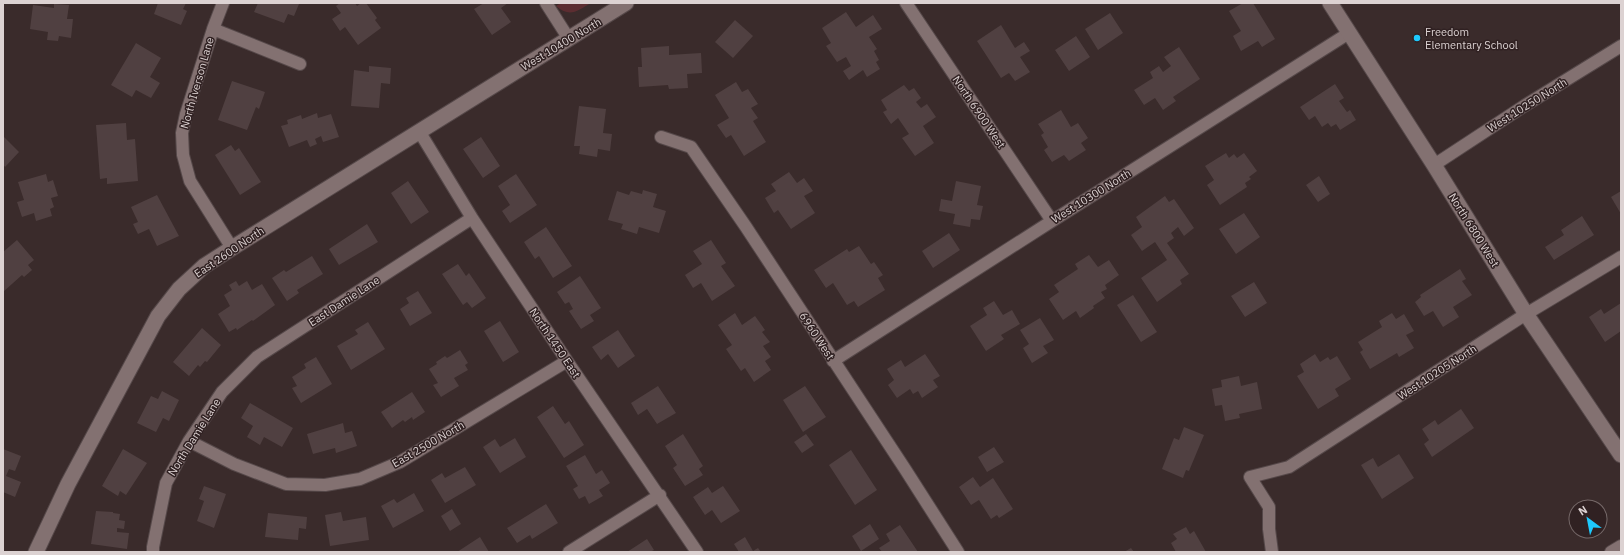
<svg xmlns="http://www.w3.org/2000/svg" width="1624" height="555" font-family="'IBM Plex Sans',sans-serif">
<rect width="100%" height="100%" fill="#3a2b2b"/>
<path fill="#5c2d31" d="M 561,3 L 591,3 C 577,11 570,18 556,6 Z"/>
<path fill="#504041" d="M 158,3 L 186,3 L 183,9 L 187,11 L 181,25 L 154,14 Z
M 258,3 L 296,3 L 299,4 L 294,16 L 288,14 L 284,23 L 254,12 Z
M 340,3 L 355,3 L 357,6 L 361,3 L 366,3 L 377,18 L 375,20 L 381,28 L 358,45 L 345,27 L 340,31 L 332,19 L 341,13 L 336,6 Z
M 484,3 L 508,3 L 501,8 L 511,22 L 492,35 L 474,9 Z
M 1243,3 L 1253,3 L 1275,39 L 1262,47 L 1258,41 L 1241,51 L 1233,36 L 1241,31 L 1229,11 Z
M 54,4 L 69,5 L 67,19 L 73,19 L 71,38 L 59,36 L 58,41 L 47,40 L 48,32 L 30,29 L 33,5 L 54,8 Z
M 846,12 L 856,27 L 873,15 L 882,29 L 869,37 L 877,49 L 874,51 L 879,60 L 876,62 L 880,69 L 867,77 L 863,70 L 849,80 L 843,71 L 851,66 L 846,57 L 837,62 L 826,46 L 831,43 L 822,28 Z
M 1110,13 L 1123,33 L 1098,50 L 1085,29 Z
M 735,20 L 753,36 L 733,58 L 715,42 Z
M 1001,25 L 1015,48 L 1024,42 L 1030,51 L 1020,57 L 1030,72 L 1015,81 L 1009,73 L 1001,78 L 977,41 Z
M 1076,36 L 1090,57 L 1069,71 L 1055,50 Z
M 136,43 L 161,58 L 150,77 L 160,83 L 151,98 L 136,90 L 132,97 L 111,85 Z
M 669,46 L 669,55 L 701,53 L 702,73 L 687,74 L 688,88 L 669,89 L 668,85 L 639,87 L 638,67 L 642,67 L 641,48 Z
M 1179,47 L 1200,79 L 1173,97 L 1176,101 L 1163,110 L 1155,98 L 1144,105 L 1134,90 L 1153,78 L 1150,72 L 1159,66 L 1163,72 L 1171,66 L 1164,57 Z
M 369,66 L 391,68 L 390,84 L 381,83 L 379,108 L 351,106 L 354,70 L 369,72 Z
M 232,81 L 265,92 L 259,109 L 256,107 L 247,130 L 218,120 Z
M 736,82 L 742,92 L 748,89 L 758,104 L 751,108 L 758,118 L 753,121 L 766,142 L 744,156 L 731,135 L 726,138 L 717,125 L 729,118 L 715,95 Z
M 1335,84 L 1344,98 L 1339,101 L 1347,112 L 1350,110 L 1356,120 L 1340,130 L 1336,124 L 1331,127 L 1328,123 L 1322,127 L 1315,116 L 1309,120 L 1300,107 Z
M 904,85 L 909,91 L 914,88 L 921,98 L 916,102 L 921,108 L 927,104 L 936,117 L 923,126 L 934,143 L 915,156 L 902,138 L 909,134 L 898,118 L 891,124 L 883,112 L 887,110 L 881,100 Z
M 579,106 L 606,109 L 603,133 L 612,134 L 610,151 L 598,149 L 597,157 L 579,154 L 580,146 L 574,146 Z
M 1061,110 L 1071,127 L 1078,123 L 1088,138 L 1081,143 L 1086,150 L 1069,161 L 1064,155 L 1052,162 L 1044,150 L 1048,147 L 1041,135 L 1044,133 L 1038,124 Z
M 317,113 L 318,118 L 331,114 L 339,137 L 323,142 L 321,136 L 315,139 L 317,144 L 310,147 L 307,140 L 289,147 L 281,126 L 288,124 L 287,120 L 301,115 L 302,119 Z
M 126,123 L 127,140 L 135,139 L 138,181 L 107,184 L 107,178 L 100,179 L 96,125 Z
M 3,136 L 19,152 L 5,167 L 3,164 Z
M 481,137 L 500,166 L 483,178 L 463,149 Z
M 231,145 L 235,151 L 239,148 L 261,182 L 240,195 L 215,155 Z
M 1226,153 L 1229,158 L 1234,154 L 1237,158 L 1244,153 L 1257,171 L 1249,177 L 1251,179 L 1245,183 L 1247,187 L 1220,205 L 1207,185 L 1214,180 L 1205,166 Z
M 789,172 L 797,183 L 804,178 L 813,191 L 804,196 L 815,213 L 791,229 L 778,210 L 774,213 L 765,198 L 776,191 L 771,184 Z
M 46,174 L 48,182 L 53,180 L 58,196 L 51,198 L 54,207 L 50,209 L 52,216 L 36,221 L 34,213 L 22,217 L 17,202 L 24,200 L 18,182 Z
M 516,174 L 537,205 L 510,223 L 502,211 L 510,205 L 498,186 Z
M 1319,176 L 1330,194 L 1318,202 L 1306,185 Z
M 408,181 L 429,212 L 411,224 L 391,193 Z
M 956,181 L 981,186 L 977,205 L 983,206 L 980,220 L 971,219 L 970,227 L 953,224 L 955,214 L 939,211 L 941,199 L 952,201 Z
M 643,190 L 657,194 L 653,207 L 666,211 L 659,233 L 639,227 L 637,234 L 621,229 L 623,224 L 608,220 L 617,191 L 629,195 L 631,191 L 642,194 Z
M 1621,191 L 1621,214 L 1611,197 Z
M 157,195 L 179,236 L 157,246 L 149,229 L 138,234 L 133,224 L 138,222 L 131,207 Z
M 1165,196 L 1169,202 L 1174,199 L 1194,228 L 1184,236 L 1178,227 L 1171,233 L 1174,238 L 1167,243 L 1189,274 L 1180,280 L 1182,284 L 1157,302 L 1141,278 L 1167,260 L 1155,242 L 1142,251 L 1131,235 L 1142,227 L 1136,217 Z
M 1244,213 L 1260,237 L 1236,254 L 1219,229 Z
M 1582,216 L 1594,235 L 1554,260 L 1545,247 L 1564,235 L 1561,230 Z
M 367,224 L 378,242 L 339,265 L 329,249 Z
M 546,227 L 572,266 L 553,278 L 539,256 L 535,259 L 524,242 Z
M 949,233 L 960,250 L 933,268 L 922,251 Z
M 17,240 L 34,260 L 28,265 L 32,270 L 24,277 L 22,275 L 3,292 L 3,252 Z
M 711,240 L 726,263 L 721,266 L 735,286 L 712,301 L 701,283 L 693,288 L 685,275 L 702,264 L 693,251 Z
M 859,246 L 871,264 L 874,262 L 883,275 L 878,278 L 885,290 L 858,307 L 854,301 L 847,305 L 833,283 L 826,288 L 814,270 L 847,249 L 849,252 Z
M 1089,255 L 1098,267 L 1109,260 L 1119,275 L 1105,285 L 1107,289 L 1101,292 L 1105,298 L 1093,306 L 1094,308 L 1080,318 L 1076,311 L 1063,320 L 1049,299 L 1059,292 L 1054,285 L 1078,269 L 1075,264 Z
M 312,256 L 323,274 L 297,290 L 299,293 L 287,301 L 272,278 L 284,270 L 286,272 Z
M 458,264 L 466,276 L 469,273 L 486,298 L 472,308 L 467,302 L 463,305 L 442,274 Z
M 1460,269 L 1466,279 L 1462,281 L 1472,295 L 1453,307 L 1459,317 L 1443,327 L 1433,311 L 1424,316 L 1415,302 L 1421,297 L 1420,295 Z
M 580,276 L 601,308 L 590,315 L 594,321 L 581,329 L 569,311 L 573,309 L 569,302 L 565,304 L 557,292 Z
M 236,281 L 239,286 L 247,281 L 252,290 L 262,284 L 275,305 L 253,321 L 252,320 L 237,330 L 236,328 L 229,332 L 218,314 L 230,306 L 224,295 L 232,290 L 229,285 Z
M 1254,282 L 1267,303 L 1245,317 L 1231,296 Z
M 418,291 L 432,313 L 410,326 L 400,309 L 409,303 L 406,298 Z
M 1133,295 L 1157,332 L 1141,342 L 1117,305 Z
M 994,301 L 1003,315 L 1012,310 L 1020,324 L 1001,335 L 1004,339 L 986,351 L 970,326 L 987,315 L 983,308 Z
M 1621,303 L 1621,331 L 1605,342 L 1589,317 L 1601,309 L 1604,314 Z
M 735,313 L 742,325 L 755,316 L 765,330 L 762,332 L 770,342 L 763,346 L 771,357 L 765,361 L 771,370 L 754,382 L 745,368 L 741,371 L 726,349 L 732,345 L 718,325 Z
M 1392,313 L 1396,319 L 1404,314 L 1414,331 L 1406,335 L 1414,348 L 1399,357 L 1397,353 L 1370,369 L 1360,352 L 1363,350 L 1358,342 L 1382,327 L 1379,321 Z
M 1040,318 L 1054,340 L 1043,346 L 1048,353 L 1032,363 L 1023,348 L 1029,344 L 1020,330 Z
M 500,321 L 519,352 L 503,362 L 484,331 Z
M 368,322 L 385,349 L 351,370 L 337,346 L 358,334 L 355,330 Z
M 202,328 L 221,345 L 207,362 L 205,361 L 200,367 L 198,365 L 189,376 L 173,362 Z
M 618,330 L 635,356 L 618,368 L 608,354 L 601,360 L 592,347 Z
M 460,350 L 468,363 L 465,365 L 468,370 L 454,378 L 459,386 L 441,397 L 433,385 L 438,383 L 429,369 L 437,364 L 436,362 L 445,356 L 447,358 Z
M 925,354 L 940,376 L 933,380 L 938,387 L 922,398 L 918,391 L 913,394 L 910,389 L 897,398 L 888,385 L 894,380 L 887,369 L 901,360 L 905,367 Z
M 1315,354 L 1320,362 L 1328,357 L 1330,360 L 1337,356 L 1351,379 L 1335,389 L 1339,396 L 1318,409 L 1297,376 L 1304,372 L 1300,364 Z
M 316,357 L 332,384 L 301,403 L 292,388 L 297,386 L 292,377 L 306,368 L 304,364 Z
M 1239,376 L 1241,386 L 1257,382 L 1262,409 L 1239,414 L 1240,418 L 1225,421 L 1222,405 L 1215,406 L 1212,389 L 1222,387 L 1221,380 Z
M 658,386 L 676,413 L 657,424 L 647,409 L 638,415 L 631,403 Z
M 805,386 L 826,417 L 803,432 L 783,400 Z
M 162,391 L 179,400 L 169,421 L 163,418 L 156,432 L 137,423 L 151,396 L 158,399 Z
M 412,392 L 425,412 L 413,420 L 412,417 L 405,422 L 403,420 L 392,428 L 381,412 Z
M 250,403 L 293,428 L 282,447 L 264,437 L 260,445 L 247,437 L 253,426 L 241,418 Z
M 553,406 L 565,424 L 569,421 L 584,445 L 564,458 L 537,417 Z
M 1461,409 L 1474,428 L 1432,457 L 1424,444 L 1429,440 L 1422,429 L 1435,420 L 1438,425 Z
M 343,423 L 345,433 L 352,431 L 357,446 L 336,453 L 335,448 L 313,454 L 307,434 Z
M 1184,427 L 1204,435 L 1189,471 L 1186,470 L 1183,478 L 1162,469 L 1174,438 L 1179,440 Z
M 683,434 L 703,466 L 699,469 L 703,475 L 685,486 L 673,468 L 677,465 L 665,446 Z
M 806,434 L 814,445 L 802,453 L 794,442 Z
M 515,438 L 526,457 L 500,473 L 483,447 L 495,439 L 500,447 Z
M 994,447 L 1004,462 L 987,472 L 978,457 Z
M 3,449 L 21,456 L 15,471 L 9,469 L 6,476 L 21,482 L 15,497 L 3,492 Z
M 123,449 L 147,463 L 126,495 L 120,491 L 118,496 L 102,486 Z
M 851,450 L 877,490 L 855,505 L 829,465 Z
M 1399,454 L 1414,478 L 1382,499 L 1361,465 L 1373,458 L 1378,467 Z
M 585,455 L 596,474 L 602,470 L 610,483 L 599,490 L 603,496 L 589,504 L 585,496 L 579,499 L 573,489 L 578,486 L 566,466 Z
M 465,467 L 476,485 L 445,503 L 431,480 L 442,473 L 445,478 Z
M 973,477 L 980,487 L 993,478 L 1013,509 L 999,518 L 997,515 L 991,519 L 979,500 L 971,505 L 959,487 Z
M 204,486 L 226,494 L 214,528 L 197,521 L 204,501 L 199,499 Z
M 723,486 L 740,511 L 721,523 L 712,510 L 705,515 L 693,497 L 708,487 L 712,493 Z
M 414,493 L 424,511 L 393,528 L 381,506 L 394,499 L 397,503 Z
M 546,504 L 558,523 L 532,539 L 530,535 L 517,543 L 507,528 Z
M 452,509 L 461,524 L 450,531 L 441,516 Z
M 96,511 L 113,512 L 113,513 L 120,514 L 119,520 L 125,521 L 124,529 L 117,528 L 117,532 L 129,533 L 127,549 L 91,544 Z
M 341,512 L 343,521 L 366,517 L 369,540 L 330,546 L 325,515 Z
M 268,513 L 307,517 L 306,529 L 299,528 L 298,540 L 265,537 Z
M 870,524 L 879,539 L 861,551 L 852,536 Z
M 900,525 L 918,552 L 882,552 L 879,548 L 890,541 L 886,534 Z
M 1186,527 L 1190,534 L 1194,531 L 1206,552 L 1176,552 L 1171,543 L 1177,539 L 1173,534 Z
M 480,537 L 489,552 L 457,552 Z
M 745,537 L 753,551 L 758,548 L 761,552 L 739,552 L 734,544 Z
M 647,539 L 654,550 L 650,552 L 627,552 Z
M 1131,548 L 1134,552 L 1124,552 Z"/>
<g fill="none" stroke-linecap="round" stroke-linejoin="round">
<defs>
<path id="minor" d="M 223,3 L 213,29 L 186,114 L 182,133 L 183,155 L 190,181 L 232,248
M 546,3 L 569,39
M 906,3 L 1052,221
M 213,29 L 300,64
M 419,131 L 472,218 L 567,361 L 697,552
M 661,137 L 691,147 L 746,227 L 905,469 L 958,552
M 1434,165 L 1524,106 L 1621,46
M 833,361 L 1052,221 L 1349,33
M 189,441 L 234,464 L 286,484 L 325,485 L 360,479 L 400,462 L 567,361
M 153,552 L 153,547 L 166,483 L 189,441 L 222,392 L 257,357 L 472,218
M 569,552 L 660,495
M 1272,552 L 1269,529 L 1269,507 L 1250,477 L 1289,467 L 1526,314 L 1621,257
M 1611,552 L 1621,546"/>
<path id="tertiary" d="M 1330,3 L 1434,165 L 1526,314 L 1621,455
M 36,552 L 68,484 L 158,316 L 179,289 L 204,266 L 232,248 L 626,3"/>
</defs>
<use href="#minor" stroke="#554849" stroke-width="14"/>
<use href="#tertiary" stroke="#554849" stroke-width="17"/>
<use href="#minor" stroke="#837171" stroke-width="12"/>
<use href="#tertiary" stroke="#837171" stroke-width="15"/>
</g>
<circle fill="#1ec9fd" stroke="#302122" stroke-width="1.5" cx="1417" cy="38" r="4"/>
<g text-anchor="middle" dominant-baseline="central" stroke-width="3" stroke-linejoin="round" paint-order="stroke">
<g font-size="11" fill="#dcd2d2" stroke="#302122" text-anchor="start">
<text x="1425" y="32">Freedom<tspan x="1425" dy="13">Elementary School</tspan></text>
</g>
<g font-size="11" fill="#dcd2d2" stroke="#302122">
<text transform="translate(561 44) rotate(-31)">West 10400 North</text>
<text transform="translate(197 83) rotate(-74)">North Iverson Lane</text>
<text transform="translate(1527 105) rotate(-32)">West 10250 North</text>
<text transform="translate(979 112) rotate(56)">North 6900 West</text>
<text transform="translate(1091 196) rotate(-32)">West 10300 North</text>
<text transform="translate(1474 230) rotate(58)">North 6800 West</text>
<text transform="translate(229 252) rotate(-34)">East 2600 North</text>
<text transform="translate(344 301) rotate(-33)">East Damie Lane</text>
<text transform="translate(817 336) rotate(57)">6960 West</text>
<text transform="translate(555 343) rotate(56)">North 1450 East</text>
<text transform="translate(1437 372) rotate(-33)">West 10205 North</text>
<text transform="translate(194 437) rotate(-58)">North Damie Lane</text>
<text transform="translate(428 444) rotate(-30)">East 2500 North</text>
</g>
</g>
<rect width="1624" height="555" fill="none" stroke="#dcd2d2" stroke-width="8"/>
<g transform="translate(1588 519) rotate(328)"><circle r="19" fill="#302122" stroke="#756868"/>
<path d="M0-3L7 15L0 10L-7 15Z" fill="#1ec9fd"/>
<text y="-6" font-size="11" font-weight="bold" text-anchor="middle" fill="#dcd2d2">N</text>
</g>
</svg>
